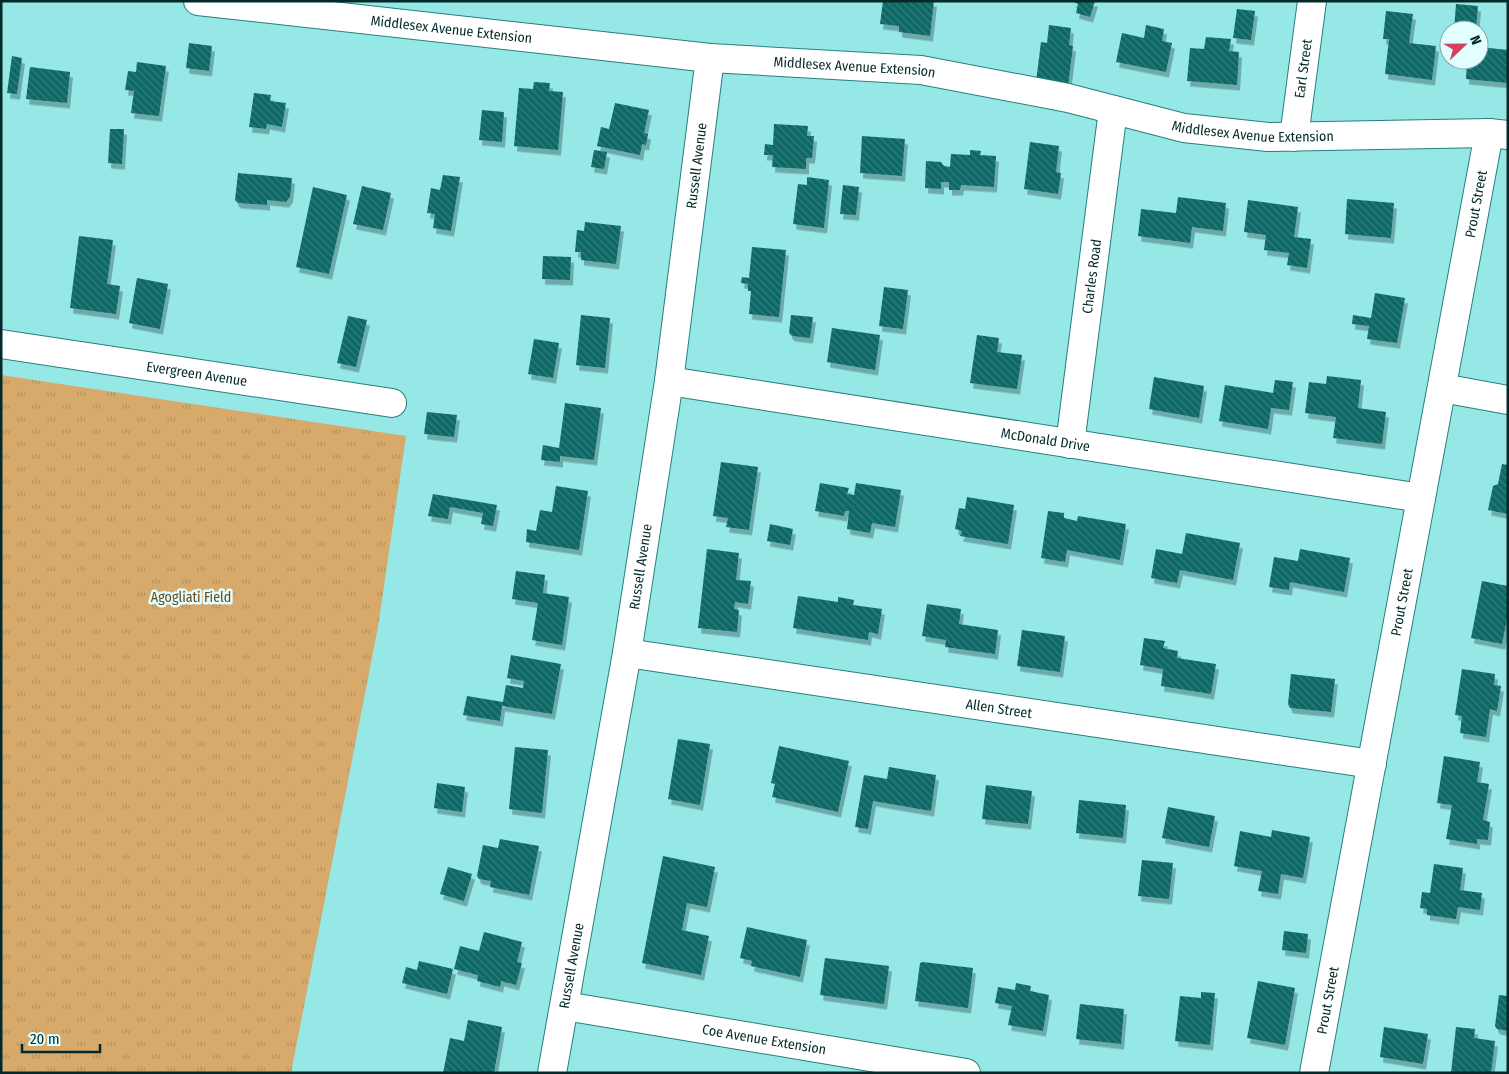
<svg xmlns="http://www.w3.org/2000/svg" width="1509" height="1074" font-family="'Fira Sans Condensed',sans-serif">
<defs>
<pattern id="park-tufts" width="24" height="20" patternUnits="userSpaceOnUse" patternTransform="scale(1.25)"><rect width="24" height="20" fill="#d7aa6c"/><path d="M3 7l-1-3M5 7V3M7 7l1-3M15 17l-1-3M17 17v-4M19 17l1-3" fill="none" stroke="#b7925e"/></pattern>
<pattern id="building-back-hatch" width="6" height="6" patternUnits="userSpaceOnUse" patternTransform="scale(1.25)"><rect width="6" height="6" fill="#0c6866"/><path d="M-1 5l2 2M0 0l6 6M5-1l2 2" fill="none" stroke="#367e7c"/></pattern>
<filter id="shadow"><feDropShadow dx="3" dy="5.5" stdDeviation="0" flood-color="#0004"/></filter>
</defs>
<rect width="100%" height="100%" fill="#95e8e6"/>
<path fill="url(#park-tufts)" d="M 1,375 L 406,436 L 378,627 L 291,1073 L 1,1073 Z"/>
<path fill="url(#building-back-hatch)" filter="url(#shadow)" d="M 883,1 L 934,1 L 930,36 L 899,32 L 899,26 L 880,24 Z
M 1071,1 L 1095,1 L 1090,17 L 1076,13 L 1078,4 Z
M 1456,4 L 1478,6 L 1476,30 L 1454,30 Z
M 1237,9 L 1255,11 L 1251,40 L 1233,38 Z
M 1386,11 L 1413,14 L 1409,43 L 1436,46 L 1432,80 L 1385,74 L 1389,39 L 1383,39 Z
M 1049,25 L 1071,28 L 1069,45 L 1073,46 L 1068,86 L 1036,82 L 1041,42 L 1047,43 Z
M 1146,25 L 1164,29 L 1162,41 L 1172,43 L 1166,72 L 1116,62 L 1122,33 L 1144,38 Z
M 1206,37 L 1231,39 L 1229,51 L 1239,52 L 1237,85 L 1187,81 L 1190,48 L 1204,49 Z
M 189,43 L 212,46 L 209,71 L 186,68 Z
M 1479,47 L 1508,50 L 1508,83 L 1466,79 L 1467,60 L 1479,60 Z
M 12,56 L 22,58 L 17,94 L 7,93 Z
M 137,62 L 166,66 L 159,116 L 131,113 L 134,91 L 125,90 L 128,71 L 136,72 Z
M 30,67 L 70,72 L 67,103 L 26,99 Z
M 534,82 L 550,83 L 549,91 L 563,92 L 558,150 L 514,146 L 519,88 L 533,89 Z
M 254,93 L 271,95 L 270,101 L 286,103 L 282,127 L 267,124 L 266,129 L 249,127 Z
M 615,103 L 649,110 L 644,133 L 648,134 L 646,145 L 642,144 L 640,155 L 597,146 L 601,127 L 609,129 Z
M 482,110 L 504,112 L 502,142 L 479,140 Z
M 774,124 L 808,126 L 807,136 L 814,136 L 812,158 L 806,158 L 806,169 L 772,167 L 773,155 L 764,155 L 765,144 L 773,145 Z
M 110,129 L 124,129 L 122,164 L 108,163 Z
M 862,136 L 905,139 L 902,176 L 860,173 Z
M 1030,142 L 1059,146 L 1056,172 L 1061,173 L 1058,194 L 1024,189 Z
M 594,150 L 607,152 L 604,169 L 591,167 Z
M 970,150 L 981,151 L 980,155 L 996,156 L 994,187 L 961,185 L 960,190 L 949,190 L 949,182 L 941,182 L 941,189 L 925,188 L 926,161 L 941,162 L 944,166 L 950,167 L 951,154 L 970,155 Z
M 238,173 L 292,178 L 290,197 L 286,202 L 267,200 L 267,205 L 238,203 L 235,200 Z
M 443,175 L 460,177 L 451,231 L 433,228 L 435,214 L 427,213 L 431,188 L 440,190 Z
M 807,177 L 829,180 L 824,228 L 793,224 L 798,184 L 807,185 Z
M 843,185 L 859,187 L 856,215 L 840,214 Z
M 362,186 L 391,193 L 383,230 L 353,224 Z
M 313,187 L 347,195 L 329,274 L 296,267 Z
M 1178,197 L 1226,203 L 1223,231 L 1192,227 L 1190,243 L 1138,236 L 1141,209 L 1176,213 Z
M 1347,199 L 1394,203 L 1391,238 L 1345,234 Z
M 1248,200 L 1298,207 L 1294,237 L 1311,239 L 1307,268 L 1287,265 L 1289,253 L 1264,250 L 1266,235 L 1244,232 Z
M 585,222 L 621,226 L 616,264 L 581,260 L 581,252 L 575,252 L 577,230 L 584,231 Z
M 79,236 L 113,240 L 107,284 L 120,286 L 116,314 L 70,308 Z
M 752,247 L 786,250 L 779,317 L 749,314 L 751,291 L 748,291 L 748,284 L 741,283 L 742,277 L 749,278 Z
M 543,256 L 571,257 L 570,280 L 542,279 Z
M 137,278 L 168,284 L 160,329 L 129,323 Z
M 884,287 L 908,290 L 903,329 L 879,326 Z
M 1375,293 L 1405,298 L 1397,343 L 1367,339 L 1369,326 L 1352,324 L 1353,315 L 1371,318 Z
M 581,315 L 610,318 L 605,368 L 576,365 Z
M 791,315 L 813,317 L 810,338 L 792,336 L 789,333 Z
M 348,316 L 367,320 L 356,367 L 337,363 Z
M 832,328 L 880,335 L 875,370 L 827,362 Z
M 977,335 L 999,338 L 997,352 L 1022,355 L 1017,389 L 970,383 Z
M 534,339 L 559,343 L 553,378 L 528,374 Z
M 1327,376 L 1361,380 L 1358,408 L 1386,412 L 1382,444 L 1333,438 L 1336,417 L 1305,413 L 1309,382 L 1326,384 Z
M 1154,377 L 1204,386 L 1199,418 L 1149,409 Z
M 1275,380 L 1293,382 L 1289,410 L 1271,408 L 1268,429 L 1219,421 L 1225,385 L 1273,393 Z
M 565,403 L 601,408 L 594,460 L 560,456 L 560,462 L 541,460 L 543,445 L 559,448 Z
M 427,412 L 457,415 L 454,437 L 424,434 Z
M 721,462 L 758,467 L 749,530 L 726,527 L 728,518 L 713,516 Z
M 1502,464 L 1508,465 L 1508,514 L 1488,510 L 1493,486 L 1498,484 Z
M 820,483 L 849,488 L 847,494 L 854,495 L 856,483 L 901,490 L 895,527 L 872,523 L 870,533 L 847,529 L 849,511 L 845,511 L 844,516 L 815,511 Z
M 556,486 L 588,491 L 579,550 L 526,542 L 527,529 L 536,531 L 540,510 L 552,512 Z
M 433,494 L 497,505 L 493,526 L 481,524 L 483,513 L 450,507 L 448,519 L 428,516 Z
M 967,497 L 1014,505 L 1008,544 L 960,536 L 962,531 L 955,529 L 959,508 L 965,509 Z
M 1048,511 L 1064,513 L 1064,518 L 1077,521 L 1078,516 L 1126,524 L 1120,560 L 1067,550 L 1065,562 L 1041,558 Z
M 770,524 L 793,529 L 790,545 L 767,541 Z
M 1186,533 L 1240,543 L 1233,580 L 1180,570 L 1177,583 L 1151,578 L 1156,549 L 1182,554 Z
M 707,549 L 739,553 L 736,580 L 751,581 L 748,604 L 735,602 L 734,609 L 739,610 L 737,632 L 698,628 Z
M 1300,549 L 1350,558 L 1344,592 L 1290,582 L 1289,590 L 1269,587 L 1274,557 L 1298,561 Z
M 516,571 L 545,575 L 543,593 L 569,597 L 562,645 L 532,640 L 538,603 L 512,599 Z
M 1482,581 L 1508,586 L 1508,614 L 1502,644 L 1471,638 Z
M 798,596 L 838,602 L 838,597 L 854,600 L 853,605 L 882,609 L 878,634 L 869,632 L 868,640 L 793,628 Z
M 927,604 L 961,609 L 959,624 L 998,630 L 995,654 L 945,647 L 946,640 L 922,636 Z
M 1022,630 L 1065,636 L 1060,672 L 1017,666 Z
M 1144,638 L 1165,641 L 1163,648 L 1178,651 L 1177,658 L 1216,664 L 1211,694 L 1161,686 L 1163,669 L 1140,665 Z
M 511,655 L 561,664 L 552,714 L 502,706 L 500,721 L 463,715 L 467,696 L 503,702 L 506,685 L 523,688 L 524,681 L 507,678 Z
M 1462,669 L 1495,674 L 1494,685 L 1501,686 L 1497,711 L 1490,709 L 1486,737 L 1460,733 L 1462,716 L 1455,715 Z
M 1291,674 L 1335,679 L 1331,712 L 1290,708 L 1288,704 Z
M 678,739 L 710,744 L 700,805 L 668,799 Z
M 779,746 L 849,761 L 838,812 L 772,797 L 775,784 L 771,783 Z
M 515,747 L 548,750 L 542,813 L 509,809 Z
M 1444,756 L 1480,762 L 1477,782 L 1489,784 L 1483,820 L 1490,822 L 1488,840 L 1477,839 L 1477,844 L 1446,839 L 1452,805 L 1437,803 Z
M 889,767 L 936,775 L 931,811 L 873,801 L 868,829 L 855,827 L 864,775 L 887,779 Z
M 437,783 L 465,787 L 462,812 L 434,808 Z
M 986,785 L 1032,791 L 1028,824 L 982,819 Z
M 1079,800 L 1126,805 L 1123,838 L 1076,833 Z
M 1168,807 L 1215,816 L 1209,847 L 1162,838 Z
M 1272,830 L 1310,837 L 1303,878 L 1281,874 L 1278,894 L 1258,891 L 1262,871 L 1234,866 L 1240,831 L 1271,837 Z
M 500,839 L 539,846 L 529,895 L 490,887 L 491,881 L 479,879 L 477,876 L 483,845 L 498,848 Z
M 663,856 L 715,867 L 707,907 L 687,903 L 682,930 L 709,936 L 701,975 L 642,963 Z
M 1142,860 L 1173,863 L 1169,899 L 1138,896 Z
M 1434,864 L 1463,868 L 1460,890 L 1482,893 L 1480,910 L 1458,907 L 1456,919 L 1427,915 L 1427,909 L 1420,908 L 1422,892 L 1430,893 Z
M 448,867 L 472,874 L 464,901 L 440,894 Z
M 747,927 L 807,940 L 800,977 L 751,966 L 752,961 L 740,958 Z
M 1284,931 L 1308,934 L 1306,953 L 1282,950 Z
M 484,932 L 522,942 L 517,962 L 522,963 L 516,985 L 501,981 L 500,987 L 477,981 L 478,975 L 454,969 L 460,946 L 479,951 Z
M 825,958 L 889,966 L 884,1004 L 820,995 Z
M 419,961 L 453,969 L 447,994 L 402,983 L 406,967 L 417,970 Z
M 923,962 L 973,968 L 968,1008 L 915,1001 L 920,963 Z
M 1258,981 L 1295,988 L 1285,1045 L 1247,1038 Z
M 1016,983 L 1031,986 L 1030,991 L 1049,995 L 1043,1031 L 1008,1025 L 1012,1006 L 995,1003 L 998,987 L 1015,990 Z
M 1201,992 L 1215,993 L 1210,1045 L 1175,1041 L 1180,996 L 1201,998 Z
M 1499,995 L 1508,996 L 1508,1031 L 1497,1029 L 1495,1026 Z
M 1080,1004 L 1124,1009 L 1121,1044 L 1076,1039 Z
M 468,1020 L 502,1027 L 494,1073 L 443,1073 L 450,1038 L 464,1041 Z
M 1384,1027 L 1428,1034 L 1423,1064 L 1380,1057 Z
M 1456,1027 L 1475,1029 L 1474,1038 L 1495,1041 L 1491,1073 L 1451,1073 Z"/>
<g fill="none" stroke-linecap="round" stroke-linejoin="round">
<defs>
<g id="street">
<path id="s1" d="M 198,1 L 710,58 L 921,70 L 1068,98 L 1184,128 L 1268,137 L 1489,133 L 1508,135"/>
<path id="s2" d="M 1294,137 L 1312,1"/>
<path id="s3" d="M 1,344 L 392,403"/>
<path id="s4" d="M 669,381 L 1421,498"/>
<path d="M 1442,388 L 1508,400"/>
<path id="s5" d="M 1070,444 L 1113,110"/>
<path id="s6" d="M 627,653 L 1372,764"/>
<path id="s7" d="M 565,1006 L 966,1073"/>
<path id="s8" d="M 552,1073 L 627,653 L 669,381 L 710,58"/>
<path id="s9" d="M 1314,1073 L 1489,133"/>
</g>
</defs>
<use href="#street" stroke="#277f7e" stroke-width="30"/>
<use href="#street" stroke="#fff" stroke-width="28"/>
</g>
<g text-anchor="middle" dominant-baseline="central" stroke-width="5" stroke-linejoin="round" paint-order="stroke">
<g font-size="14" fill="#042929" stroke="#e0fffe">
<text stroke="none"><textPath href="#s1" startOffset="255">Middlesex Avenue Extension</textPath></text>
<text stroke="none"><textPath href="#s1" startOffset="660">Middlesex Avenue Extension</textPath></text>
<text stroke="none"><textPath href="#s2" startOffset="69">Earl Street</textPath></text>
<text stroke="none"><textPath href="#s1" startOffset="1065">Middlesex Avenue Extension</textPath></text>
<text stroke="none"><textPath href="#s8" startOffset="919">Russell Avenue</textPath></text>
<text stroke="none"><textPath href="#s9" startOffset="884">Prout Street</textPath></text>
<text stroke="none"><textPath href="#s5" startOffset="169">Charles Road</textPath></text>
<text stroke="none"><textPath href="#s3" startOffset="198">Evergreen Avenue</textPath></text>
<text stroke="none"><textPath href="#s4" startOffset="381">McDonald Drive</textPath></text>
<text stroke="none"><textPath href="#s8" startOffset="514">Russell Avenue</textPath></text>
<text stroke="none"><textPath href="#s9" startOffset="479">Prout Street</textPath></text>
<text stroke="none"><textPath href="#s6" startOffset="376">Allen Street</textPath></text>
<text stroke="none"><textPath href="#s8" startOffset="109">Russell Avenue</textPath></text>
<text stroke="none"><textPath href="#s9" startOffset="74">Prout Street</textPath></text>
<text stroke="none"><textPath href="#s7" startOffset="202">Coe Avenue Extension</textPath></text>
</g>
<g font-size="14" fill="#69491a" stroke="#e0fffe">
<text x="191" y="597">Agogliati Field</text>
</g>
</g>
<rect width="1509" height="1074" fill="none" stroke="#042929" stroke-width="5"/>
<g transform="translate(1464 45) rotate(68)"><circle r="24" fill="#e0fffe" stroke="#88a9a9"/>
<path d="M0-4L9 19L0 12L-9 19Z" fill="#d2425e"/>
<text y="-8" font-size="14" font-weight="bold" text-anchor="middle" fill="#042929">N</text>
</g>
<path d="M22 1044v8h78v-8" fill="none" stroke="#042929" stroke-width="2.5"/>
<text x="30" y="1044" font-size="15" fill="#042929" stroke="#e0fffe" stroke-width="4" paint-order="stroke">20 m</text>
</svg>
